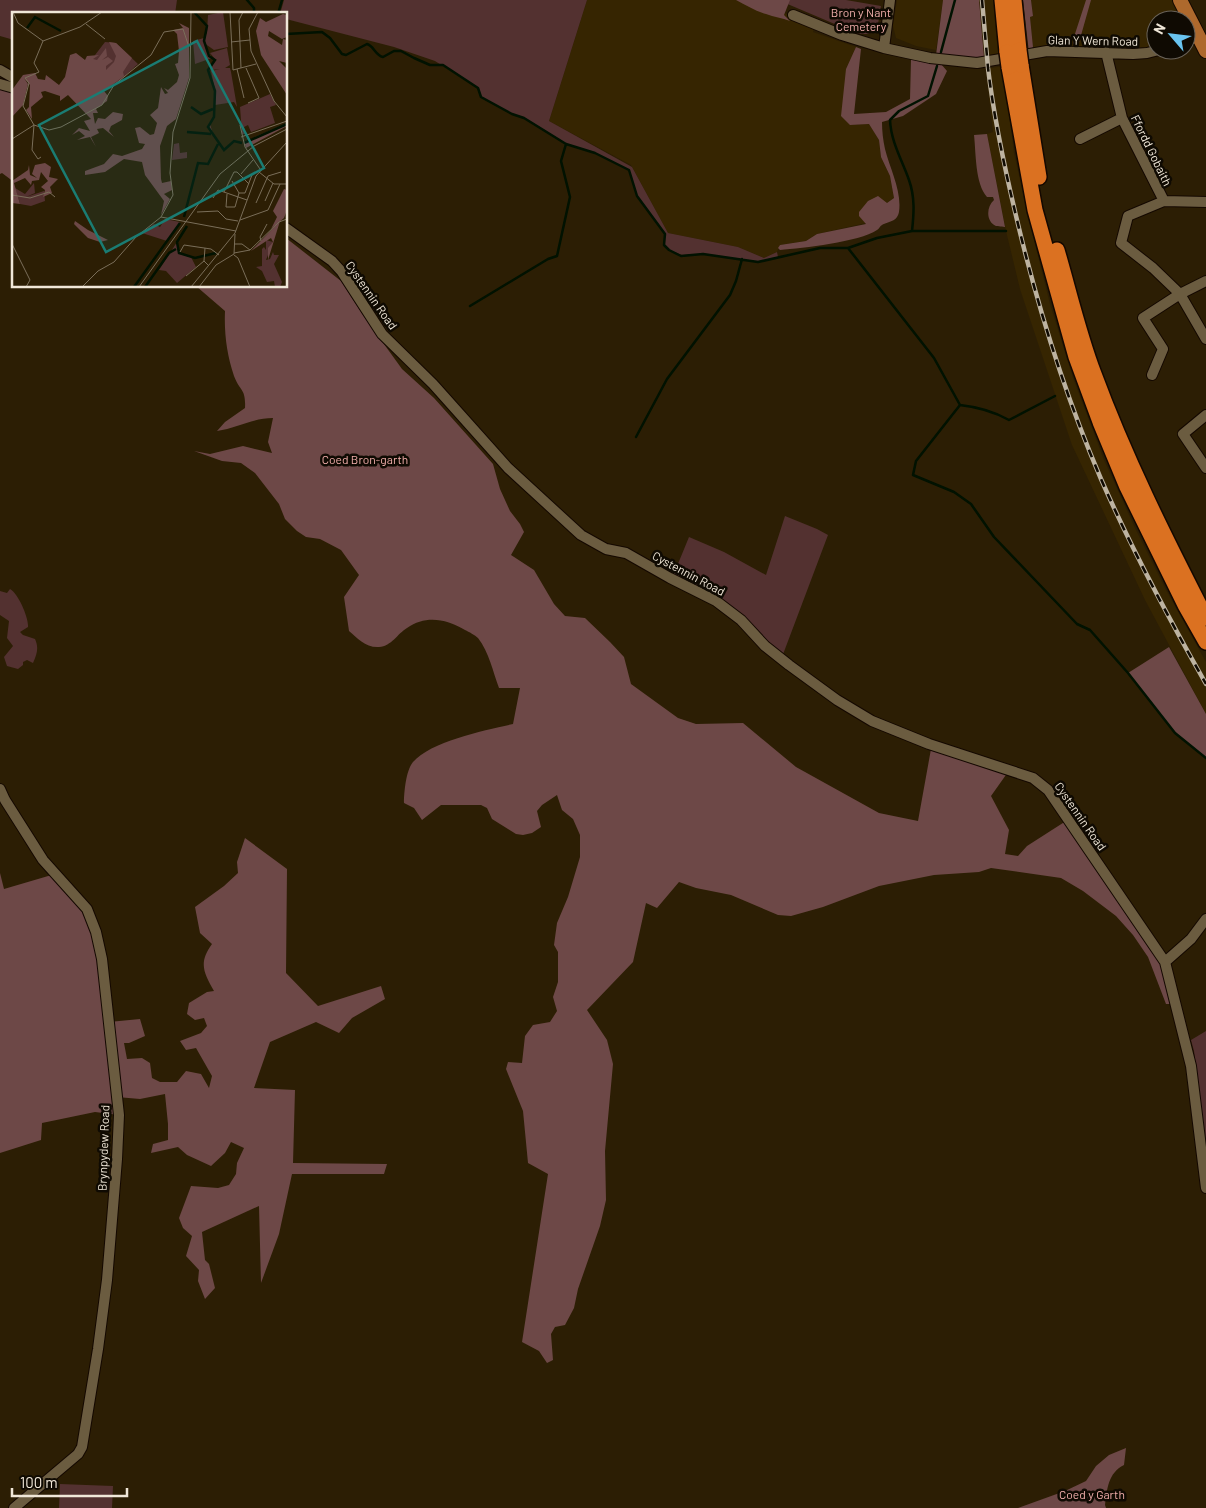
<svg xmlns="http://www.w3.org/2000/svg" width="1206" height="1508" font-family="Barlow,sans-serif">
<rect width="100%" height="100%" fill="#2c1e04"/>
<path fill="#362501" d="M 587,0 L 757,0 L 814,27 L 813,32 L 856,47 L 846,69 L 850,125 L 869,124 L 879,140 L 881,157 L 890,176 L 894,198 L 887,203 L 866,223 L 817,234 L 806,241 L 780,245 L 777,252 L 764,258 L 738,247 L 668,233 L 631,165 L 549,121 Z
M 897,0 L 943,0 L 936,50 L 916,46 L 896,38 L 893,26 Z
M 979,0 L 995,0 L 1001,55 L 984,57 Z
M 1031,0 L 1180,0 L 1198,37 L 1186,41 L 1186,20 L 1156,20 L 1156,50 L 1047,51 L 1033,47 L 1030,17 L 1033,16 Z
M 1003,66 L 1014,153 L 1030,224 L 1050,304 L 1073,378 L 1104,460 L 1135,528 L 1166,590 L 1206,662 L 1206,714 L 1145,600 L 1072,445 L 1020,289 L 1006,231 L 987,134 L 993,132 L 986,69 Z"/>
<path fill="#533130" d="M 0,0 L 177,0 L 175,14 L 14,14 L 14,40 L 0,36 Z
M 284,0 L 587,0 L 549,121 L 632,167 L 668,233 L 738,247 L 764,258 L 777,252 L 778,257 L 758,262 L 703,254 L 682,255 L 669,250 L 664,245 L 665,234 L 637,196 L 629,170 L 595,153 L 566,144 L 524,118 L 512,114 L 481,97 L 478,88 L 435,61 L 394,47 L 286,19 L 286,14 L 280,14 Z
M 778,0 L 846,0 L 881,6 C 878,24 879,38 856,33 Z
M 785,516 L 817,529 L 828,535 L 782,657 L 739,612 L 710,594 L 673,576 L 689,537 L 724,552 L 766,575 Z
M 10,589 C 18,593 29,618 28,627 L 20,632 L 23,635 L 35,639 C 39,648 37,654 33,663 L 27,660 L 23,662 L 23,665 L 18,669 L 7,666 L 4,657 L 13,646 L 7,638 L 9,621 L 0,615 L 0,591 L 7,593 Z
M 1206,1031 L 1206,1148 L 1194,1051 L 1191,1040 Z
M 60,1484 L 113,1486 L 112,1508 L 59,1508 Z"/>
<path fill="#6d4847" d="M 736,0 L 790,0 L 784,15 L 790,21 C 782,18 774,17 766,14 C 755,11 746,5 736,0 Z
M 943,0 L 979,0 L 984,57 L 961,58 L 936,55 Z
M 1023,0 L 1031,0 L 1033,16 L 1030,17 L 1033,47 L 1029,53 Z
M 1086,0 L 1091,0 L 1078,46 L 1076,46 L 1073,44 L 1073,40 Z
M 856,47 L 861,49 L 854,114 L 886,112 L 910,99 L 911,59 L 941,64 L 947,71 L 936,94 L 903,116 L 882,122 C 882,131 883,140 885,149 C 890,169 902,191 899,212 C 897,222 889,221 882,225 C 880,226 879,229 877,230 C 859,242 803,248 780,250 L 778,248 L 780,245 L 806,241 L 817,234 L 866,224 L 859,216 L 859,212 L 868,201 L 878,196 L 887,203 L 894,198 L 890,176 L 881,157 L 879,140 L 869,124 L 850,125 L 841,116 L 846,69 Z
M 0,84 L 14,88 L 14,182 L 2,173 L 0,174 Z
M 987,134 L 1005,227 C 1004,227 997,226 996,226 C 986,222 986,207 994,200 L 993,197 L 987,197 C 975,184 976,153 974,135 Z
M 286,238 L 341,281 L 363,315 L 402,369 L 434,398 L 493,464 L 500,489 L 510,511 L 520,524 L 524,532 L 511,555 L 534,570 L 554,604 L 565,616 L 585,618 L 610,642 L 624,657 L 631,684 L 678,718 L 696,724 L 743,723 L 796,767 L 879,813 L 918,821 L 931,749 L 1008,772 L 991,796 L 1009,830 L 1005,854 L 1018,856 L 1027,846 L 1066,821 L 1164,968 L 1174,1004 L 1166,1004 L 1148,957 L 1133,935 L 1116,916 L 1083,891 L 1061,878 L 991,868 L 979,872 L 934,875 L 879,886 L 823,907 L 791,916 L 778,915 L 731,895 L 696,888 L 679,882 L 657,908 L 646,903 L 633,962 L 587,1010 L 607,1040 L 613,1064 L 605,1151 L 606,1200 L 600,1226 L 578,1289 L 574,1308 L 565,1325 L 555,1327 L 551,1334 L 553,1360 L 547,1363 L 539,1351 L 522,1342 L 548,1174 L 528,1163 L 523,1111 L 506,1069 L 508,1062 L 522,1063 L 525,1036 L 533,1025 L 550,1022 L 557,1011 L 553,997 L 558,982 L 558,952 L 554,945 L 557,923 L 568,897 L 580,857 L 580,835 L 573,819 L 562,810 L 557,795 L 542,805 L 537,811 L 541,827 L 532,833 L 523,835 L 516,834 L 492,819 L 487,808 L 481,805 L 441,805 L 422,820 L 414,808 L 404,803 C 404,793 406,770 413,762 C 431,741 486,730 513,724 L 520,688 L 499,688 C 493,672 489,652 478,638 C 475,635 469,632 465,630 C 446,619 426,615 407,628 C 397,634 392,646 379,647 C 366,648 357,638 349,631 L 344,597 L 359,575 L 341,550 L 320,539 L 306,537 L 297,531 L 285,519 L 279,504 L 255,473 L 241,463 L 222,461 L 194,451 L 210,454 L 243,446 L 272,453 L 268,442 L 273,418 C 253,418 237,428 217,431 L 225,422 L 245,408 C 246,388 240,392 234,376 C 227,355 224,334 225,311 L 196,286 L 286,286 Z
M 1169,647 L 1206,714 L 1206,758 L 1175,733 L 1128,673 Z
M 245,838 L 287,869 L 286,973 L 318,1006 L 381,986 L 385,999 L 352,1018 L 339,1033 L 316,1022 L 270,1042 L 254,1088 L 295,1090 L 293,1163 L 387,1164 L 384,1174 L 292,1174 L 279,1234 L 261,1283 L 259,1206 L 202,1232 L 205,1260 L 209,1264 L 215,1288 L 205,1299 L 198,1281 L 199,1270 L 186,1256 L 192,1236 L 183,1228 L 179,1218 L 191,1186 L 218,1188 L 229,1185 L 236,1174 L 237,1163 L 244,1148 L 231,1142 L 225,1153 L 211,1166 L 187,1155 L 178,1147 L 151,1153 L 153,1144 L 168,1140 L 168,1124 L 165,1094 L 140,1099 L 117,1097 L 119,1115 L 95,1112 L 42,1123 L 41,1140 L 0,1153 L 0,873 L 4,889 L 55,874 L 92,918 L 109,1022 L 140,1019 L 145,1036 L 129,1043 L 124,1043 L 127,1059 L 142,1058 L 150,1063 L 152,1078 L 160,1082 L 177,1082 L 186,1071 L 201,1074 L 209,1088 L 212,1076 L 196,1048 L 186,1050 L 180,1041 L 201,1033 L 207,1026 L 204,1018 L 195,1020 L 187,1014 L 189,1003 L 207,992 L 214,991 C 204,973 198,963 212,944 L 200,933 L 195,907 L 224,886 L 238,873 L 237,862 Z
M 1126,1448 L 1124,1465 C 1108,1473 1107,1489 1105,1505 L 1106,1508 L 1018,1508 L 1065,1491 L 1086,1481 L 1096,1466 L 1109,1455 Z"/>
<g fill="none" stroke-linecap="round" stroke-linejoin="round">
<path stroke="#011201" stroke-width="2.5" d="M 247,0 L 254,8 L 254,14
M 278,14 L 282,0
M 286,34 L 322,32 L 330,38 L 342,54 L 346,55 L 367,44 C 374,46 375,55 383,57 L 394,51 L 401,51 L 414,58 L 430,65 L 443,65 L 478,88 L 481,97 L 512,114 L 524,118 L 566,144 L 595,153 L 629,170 L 637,196 L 665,234 L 664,245 L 669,250 L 681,256 L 703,254 L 758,262 L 820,248 L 848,248 L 877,238 L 912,231 C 914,213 915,197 909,180 C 902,160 891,142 890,120 L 899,111 L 928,96 L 937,66
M 941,52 L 955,0
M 912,231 L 1006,231
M 848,248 L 934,358 L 960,405 L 916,461 L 913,475 L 954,492 L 971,504 L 994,537 L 1077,624 L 1090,630 L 1128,673 L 1175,733 L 1206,758
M 470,306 L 548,259 L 557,256 L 570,197 L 561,161 L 566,144
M 960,405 C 978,407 993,411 1009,420 L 1055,396
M 636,437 L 667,379 L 730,295 L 736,281 L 742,259"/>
<defs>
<path id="minor" d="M 793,15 L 842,35 L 884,48 L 930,58 L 977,63 L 1047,51 L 1133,54 L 1147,53 L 1159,50
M 1186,41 L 1198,37
M 884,48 L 890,0
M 1106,52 L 1122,118 L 1164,201
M 0,70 L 14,78
M 0,84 L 14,88
M 1080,139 L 1122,118
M 1206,202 L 1164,201 L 1128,216 L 1121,243 L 1153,268 L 1180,294 L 1206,339
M 286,228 L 332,261 L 342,272 L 382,334 L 433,384 L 508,468 L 581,535 L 606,549 L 626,553 L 670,578 L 716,601 L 741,620 L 765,646 L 789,665 L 837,700 L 872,721 L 929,744 L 1033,778 L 1048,790 L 1165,962 L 1191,1066 L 1206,1188
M 1152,375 L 1163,349 L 1143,318 L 1180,294 L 1206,281
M 1206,415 L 1183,434 L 1206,468
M 0,789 L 5,800 L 43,860 L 87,909 L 96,932 L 102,959 L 119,1115 L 117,1159 L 107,1280 L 98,1349 L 82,1447 L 78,1454 L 14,1508
M 1165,962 L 1191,939 L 1206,919"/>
<path id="major" d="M 1180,0 L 1206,51"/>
<path id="highway" d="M 1002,0 L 1007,52
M 1014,0 L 1019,50
M 1021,65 L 1039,177
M 1009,67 L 1035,210 L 1076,357 L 1100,422 L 1127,487 L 1185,605 L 1206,642
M 1057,250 C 1069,291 1079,335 1094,374 C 1125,458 1165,538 1206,618"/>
</defs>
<use href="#minor" stroke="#140800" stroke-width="12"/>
<use href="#major" stroke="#140800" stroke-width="16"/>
<use href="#highway" stroke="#140800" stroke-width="18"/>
<use href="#minor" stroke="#6b5c40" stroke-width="10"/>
<use href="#major" stroke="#ae692d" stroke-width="14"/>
<use href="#highway" stroke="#db7121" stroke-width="15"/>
<defs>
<path id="rail" d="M 982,0 C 984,23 986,45 988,68 C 994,119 1005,170 1017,220 C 1038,308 1065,395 1101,479 C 1132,550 1168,617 1206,684"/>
</defs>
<use href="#rail" stroke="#bdb3a1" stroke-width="4.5"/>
<use href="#rail" stroke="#0f0a02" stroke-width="2.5" stroke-dasharray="8" stroke-linecap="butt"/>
<defs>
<path id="highway-bridge" d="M 1019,50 L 1021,65
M 1007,52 L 1009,67"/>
</defs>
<use href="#highway-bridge" stroke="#140800" stroke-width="18" stroke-linecap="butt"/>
<use href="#highway-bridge" stroke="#db7121" stroke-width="15"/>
</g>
<g text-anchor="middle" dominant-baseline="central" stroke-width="5" stroke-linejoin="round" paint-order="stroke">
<g font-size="12" fill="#f2afac" stroke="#0f0a02">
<text x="861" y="12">Bron y Nant<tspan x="861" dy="14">Cemetery</tspan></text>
<text x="365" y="459">Coed Bron-garth</text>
<text x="1092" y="1494">Coed y Garth</text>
</g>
<g font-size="12" fill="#f0e7d8" stroke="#0f0a02">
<text transform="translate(1093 40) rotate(1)">Glan Y Wern Road</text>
<text transform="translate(1152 150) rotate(64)">Ffordd Gobaith</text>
<text transform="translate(372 295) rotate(55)">Cystennin Road</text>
<text transform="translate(689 573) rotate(28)">Cystennin Road</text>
<text transform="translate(1081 816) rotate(55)">Cystennin Road</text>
<text transform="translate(103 1148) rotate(-88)">Brynpydew Road</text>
</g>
</g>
<g transform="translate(12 12)">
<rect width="275" height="275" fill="#2c1e04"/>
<path d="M 211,0 L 216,35 L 202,38 L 192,31 L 200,46 L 183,52 L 181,29 L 192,26 L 195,21 L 196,3 ZM 93,30 L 104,31 L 126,52 L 101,75 L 80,47 ZM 215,36 L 218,53 L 213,56 L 218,56 L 219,60 L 225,95 L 222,90 L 203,93 L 203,105 L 198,112 L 202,125 L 196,113 L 202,104 L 203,78 L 199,59 L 208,57 L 199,58 L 203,47 L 198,41 ZM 258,82 L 264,93 L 258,95 L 263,111 L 239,120 L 236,113 L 232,115 L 234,122 L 230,122 L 228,95 ZM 167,131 L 168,141 L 175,140 L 175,146 L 160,148 L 162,132 ZM 22,171 L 23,181 L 14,185 L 32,179 L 33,189 L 19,194 L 8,192 L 3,176 L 13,182 ZM 153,207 L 168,210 L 155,229 L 130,221 L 142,212 L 148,215 ZM 254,228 L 261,230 L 254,248 L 258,247 L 261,240 L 262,243 L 267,243 L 262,252 L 270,270 L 268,275 L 263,275 L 262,269 L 255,270 L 250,259 L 244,255 L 250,254 L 250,237 L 252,235 L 254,238 ZM 165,230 L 167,241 L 179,245 L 184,255 L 165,271 L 154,259 L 147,258 Z" fill="#533130"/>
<path d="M 271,2 L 275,3 L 275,25 L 270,27 L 257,19 L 256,24 L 270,33 L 271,27 L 275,28 L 275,51 L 267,49 L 275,57 L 275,83 L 249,43 L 244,19 L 248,6 L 254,10 ZM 167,11 L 177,16 L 177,66 L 164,107 L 155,114 L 148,134 L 149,167 L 150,171 L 159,169 L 160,178 L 152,182 L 158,187 L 149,203 L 152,189 L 133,163 L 130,150 L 112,147 L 93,160 L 73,163 L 73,159 L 92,152 L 101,142 L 110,144 L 130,137 L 133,132 L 127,131 L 123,116 L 128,115 L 138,123 L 142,122 L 145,111 L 138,103 L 146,96 L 149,75 L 153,82 L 156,81 L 152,76 L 156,78 L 165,70 L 167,63 L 163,52 L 166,51 L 167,39 L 165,22 L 161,18 L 171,16 ZM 97,30 L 104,31 L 120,46 L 111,60 L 112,64 L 92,79 L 96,84 L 95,89 L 84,97 L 86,101 L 81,101 L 83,112 L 86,106 L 93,107 L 101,100 L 111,102 L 110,108 L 99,114 L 97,119 L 102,125 L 91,116 L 85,117 L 87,121 L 79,125 L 84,135 L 78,125 L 65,128 L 73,124 L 67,119 L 60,123 L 67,116 L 78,119 L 72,109 L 79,107 L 56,83 L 48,89 L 48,84 L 33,79 L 29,80 L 31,85 L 19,95 L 20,107 L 14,98 L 17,95 L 18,73 L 12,66 L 16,72 L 11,93 L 0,105 L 0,78 L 11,63 L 23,61 L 26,67 L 33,68 L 34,63 L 47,73 L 53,65 L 58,43 L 64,41 L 73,48 L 75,44 L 87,43 L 81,47 L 85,48 L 94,36 L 95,44 L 90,48 L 96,45 L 101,49 L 94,54 L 94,58 L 102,50 L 104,44 ZM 275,111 L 275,114 L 234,136 L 232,130 ZM 33,151 L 39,155 L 37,165 L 46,167 L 38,175 L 40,181 L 31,185 L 33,178 L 29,175 L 36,169 L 29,160 L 27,168 L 20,169 L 19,173 L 13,166 L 2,171 L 8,192 L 0,191 L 0,169 L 16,158 L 17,153 L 18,163 L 25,166 L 20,162 L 23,153 ZM 272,177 L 275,178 L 275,198 L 272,206 L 259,217 L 265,205 L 261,199 ZM 63,209 L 76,218 L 96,228 L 88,230 L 76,226 L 62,212 ZM 268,209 L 256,248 L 256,236 L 261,230 L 259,226 L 239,239 Z" fill="#6d4847"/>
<path fill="none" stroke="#011201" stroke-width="2.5" d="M 182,0 L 195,14 L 192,29 L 197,44 L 203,48 L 196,58 L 203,79 L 202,105 L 196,115 L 212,138 L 222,129 L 230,131M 15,16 L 23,5 L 49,19M 179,95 L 189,102 L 201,97M 175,120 L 199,122M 232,131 L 275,112M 172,205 L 186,151 L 196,152 L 206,132M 175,214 L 165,230 L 167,241 L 183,246 L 204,241M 122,275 L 168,211M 133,275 L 157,241 L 164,237"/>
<path fill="none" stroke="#7a6e59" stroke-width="1" d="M 1,0 L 6,11 L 31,29M 218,0 L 221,58 L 244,52M 246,0 L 237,17 L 239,39 L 262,89 L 275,105M 74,12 L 93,27M 31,29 L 68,15 L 90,0M 219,30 L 238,28M 229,56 L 227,8 L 231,0M 234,56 L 247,86 L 236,91M 225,57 L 232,86M 228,113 L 233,135 L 248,157M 229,125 L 275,109M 0,127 L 22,113 L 37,118 L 49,115 L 90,93 L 102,73 L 139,43 L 152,20 L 171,17 L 177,35M 29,145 L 26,147 L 20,138 L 22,113 L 11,94 L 17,71 L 13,66 L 27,60 L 22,51 L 31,29M 247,160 L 262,172 L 275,172M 229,162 L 241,148M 212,180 L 222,160 L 225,160 L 237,172M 227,181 L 233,181 L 240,163M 215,182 L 214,195 L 223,195 L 227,181 L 220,169M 0,183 L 18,186 L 37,180 L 43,185M 201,186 L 206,178 L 235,188M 253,189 L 261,171M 244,191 L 256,164 L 269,160M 185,200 L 206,199 L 214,207 L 226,209M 149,205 L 224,219M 228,208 L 256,198 L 268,172M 249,229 L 248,225 L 255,212M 0,232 L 18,268 L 14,275M 222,232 L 230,232 L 238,238M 193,236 L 192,249 L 197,254M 168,240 L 172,233 L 199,237 L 207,243M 222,241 L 238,238 L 267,210 L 275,207M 222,243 L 226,246 L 238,275M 174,264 L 192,249M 70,275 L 86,259 L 102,250 L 124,225 L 149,205 L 161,183 L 158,161 L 161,120 L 178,66 L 179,0M 127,275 L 208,162 L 242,134 L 275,117M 179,275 L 223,221 L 244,164 L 275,130M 187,275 L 204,253 L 222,242 L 223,222"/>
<path fill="#1a7c73" fill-opacity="0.15" stroke="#1a7c73" stroke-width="2.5" d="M 185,29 L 252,156 L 94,240 L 27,113 Z"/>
<rect width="275" height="275" fill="none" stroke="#f0e7d8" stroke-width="2.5"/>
</g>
<g transform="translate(1171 35) rotate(298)"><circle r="24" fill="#0f0a02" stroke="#696258"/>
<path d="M0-4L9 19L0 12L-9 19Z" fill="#69c4f0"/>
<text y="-8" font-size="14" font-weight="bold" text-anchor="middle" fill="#f0e7d8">N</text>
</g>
<path d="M12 1488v8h115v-8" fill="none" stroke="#f0e7d8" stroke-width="2.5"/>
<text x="20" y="1488" font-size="15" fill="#f0e7d8" stroke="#0f0a02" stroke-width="4" paint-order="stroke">100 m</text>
</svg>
